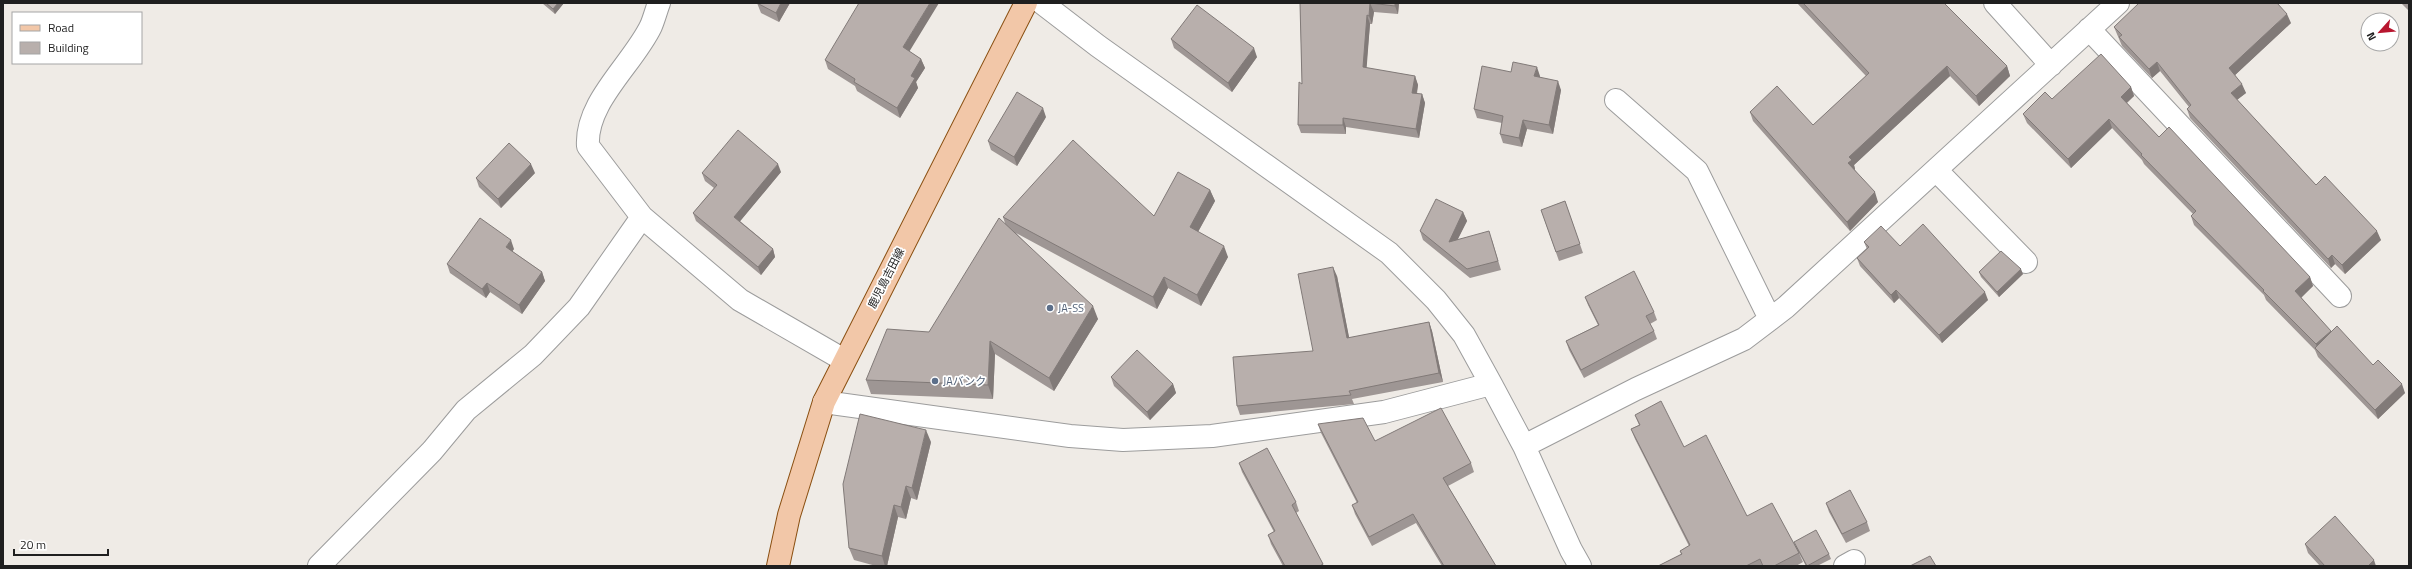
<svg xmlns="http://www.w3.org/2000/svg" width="2412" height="569" font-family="'Titillium Web','Noto Sans JP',sans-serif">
<rect width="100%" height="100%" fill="#efebe6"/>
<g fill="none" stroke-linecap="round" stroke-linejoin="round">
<defs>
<path id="street" d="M 1042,3 L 1098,46 L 1389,253 L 1436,300 L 1464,335 L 1491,384 L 1524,446 L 1571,550 L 1580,566
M 1995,3 L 2051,65
M 2089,29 L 2340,296
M 1616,100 L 1697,171 L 1770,319
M 1936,170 L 2026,262
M 642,217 L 588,146 C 585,102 633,64 651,26 C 654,19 656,11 659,3
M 824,402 L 1070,436 L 1123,440 L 1212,436 L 1384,412 L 1491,384
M 1524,446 L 1636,389 L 1744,339 L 1786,307 L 2118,3
M 319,566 L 432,451 L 466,410 L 533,355 L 579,307 L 642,217 L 740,300 L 844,360
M 1845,566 L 1854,561"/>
<path id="primary" d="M 778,566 L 789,515 L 824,402 L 1026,3"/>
</defs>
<use href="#street" stroke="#9c9c9c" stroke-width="24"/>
<use href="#primary" stroke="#8a4f11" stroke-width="24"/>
<use href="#street" stroke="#fff" stroke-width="22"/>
<use href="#primary" stroke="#f2c7a8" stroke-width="22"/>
</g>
<path fill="#9e9694" d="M 542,3 L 564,3 L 555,14 Z
M 757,3 L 790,3 L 779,22 L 761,13 Z
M 1300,3 L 1399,3 L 1398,14 L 1374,12 L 1372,24 L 1370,24 L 1366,68 L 1415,76 L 1418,85 L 1417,94 L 1422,94 L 1425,103 L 1419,138 L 1346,127 L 1346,134 L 1301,133 L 1298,125 L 1302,84 Z
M 1797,3 L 1944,3 L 2007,66 L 2010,76 L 1979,106 L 1950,76 L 1854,165 L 1855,169 L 1855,170 L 1878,202 L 1850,231 L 1753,121 L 1750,112 L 1813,125 L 1866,76 Z
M 2401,3 L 2409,3 L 2409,11 Z
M 2291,23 L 2235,75 L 2246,93 L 2237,100 L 2316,185 L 2381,240 L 2345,274 L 2335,264 L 2331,268 L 2190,118 L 2187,109 L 2189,107 L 2160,71 L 2152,78 L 2122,46 L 2114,27 Z
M 1171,39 L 1257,57 L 1232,92 L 1174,48 Z
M 909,51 L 921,59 L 925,68 L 916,82 L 918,88 L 900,118 L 857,91 L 855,86 L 828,69 L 825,60 Z
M 1511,72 L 1540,76 L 1540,77 L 1561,90 L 1553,134 L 1527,129 L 1522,147 L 1503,143 L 1500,134 L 1502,123 L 1477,118 L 1474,109 Z
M 2131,87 L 2134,96 L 2127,103 L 2159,137 L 2310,277 L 2313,286 L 2301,297 L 2331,332 L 2373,365 L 2405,393 L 2378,419 L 2318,357 L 2315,350 L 2266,300 L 2264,295 L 2194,225 L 2191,216 L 2193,214 L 2144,164 L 2142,160 L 2112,128 L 2071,168 L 2027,123 L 2023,114 L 2052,99 Z
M 1046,117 L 1017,166 L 991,150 L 988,141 Z
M 781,172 L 740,221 L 773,249 L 775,257 L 761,275 L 696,221 L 693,213 L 714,188 L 705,181 L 702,173 Z
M 535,173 L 501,208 L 479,187 L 476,178 Z
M 1210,190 L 1215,201 L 1198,232 L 1228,257 L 1201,306 L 1168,288 L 1157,309 L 1016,233 L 1098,319 L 1054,391 L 995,354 L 993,399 L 871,394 L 866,380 L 929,332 L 1005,223 L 1003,217 L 1154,216 Z
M 1565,201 L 1583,253 L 1559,261 L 1541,210 Z
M 1463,212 L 1467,221 L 1457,240 L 1492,240 L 1501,270 L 1470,278 L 1423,240 L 1420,231 Z
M 1864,242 L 1900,246 L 1988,300 L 1942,343 L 1899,298 L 1894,303 L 1860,266 L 1857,258 L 1867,249 Z
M 514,249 L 512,251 L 542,272 L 545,281 L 522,314 L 490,292 L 486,298 L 450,273 L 447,264 Z
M 1979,272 L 2023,274 L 1999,297 L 1981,277 Z
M 1337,276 L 1349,338 L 1429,322 L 1432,331 L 1443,382 L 1352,399 L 1354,404 L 1240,415 L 1237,406 L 1313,351 Z
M 1585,297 L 1654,312 L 1657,320 L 1650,324 L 1654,331 L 1657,339 L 1584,378 L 1569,350 L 1566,341 L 1598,325 L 1588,305 Z
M 1111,377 L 1173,384 L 1176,393 L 1150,420 L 1114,386 Z
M 1635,415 L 1684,447 L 1747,516 L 1796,546 L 1794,542 L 1829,554 L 1831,559 L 1817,566 L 1806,566 L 1799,553 L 1803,562 L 1796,566 L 1658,566 L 1681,554 L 1680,551 L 1689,546 L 1635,439 L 1631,429 L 1639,425 Z
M 1318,424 L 1375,441 L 1471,463 L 1474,472 L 1448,486 L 1496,566 L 1442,566 L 1416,523 L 1372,546 L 1355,514 L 1352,505 L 1357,503 L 1321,433 Z
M 931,442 L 917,500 L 911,498 L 906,519 L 898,517 L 887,566 L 876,566 L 854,560 L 849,548 Z
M 1239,463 L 1296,502 L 1299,511 L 1296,513 L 1324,566 L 1283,566 L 1271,544 L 1268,535 L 1274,532 L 1242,472 Z
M 1826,503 L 1867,522 L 1870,531 L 1846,543 L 1829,512 Z
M 2305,544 L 2376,566 L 2320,566 L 2308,553 Z"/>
<path fill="#817a78" d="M 558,3 L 564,3 L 555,14 L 553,9 Z
M 781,3 L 790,3 L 779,22 L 776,13 Z
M 930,3 L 939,3 L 906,57 L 903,47 Z
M 1370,3 L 1374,12 L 1372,24 L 1369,16 Z
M 1395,3 L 1399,3 L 1398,14 L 1395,6 Z
M 2287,14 L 2291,23 L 2233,77 L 2229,68 Z
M 1367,15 L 1370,24 L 1366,76 L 1363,67 Z
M 1254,48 L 1257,57 L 1232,92 L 1228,83 Z
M 921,59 L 925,68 L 916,82 L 918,88 L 900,118 L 897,108 L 911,76 Z
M 2157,62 L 2160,71 L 2152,78 L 2149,69 Z
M 1947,66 L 1950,76 L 1854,165 L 1855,169 L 1852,172 L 1848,163 L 1849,157 Z
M 2007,66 L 2010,76 L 1979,106 L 1976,96 Z
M 1537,67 L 1540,76 L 1538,85 L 1534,76 Z
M 1415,76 L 1418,85 L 1415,102 L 1412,93 Z
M 1558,81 L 1561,90 L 1553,134 L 1549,125 Z
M 2242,84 L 2246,93 L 2234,102 L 2231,93 Z
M 2131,87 L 2134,96 L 2124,105 L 2121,97 Z
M 1422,94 L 1425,103 L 1419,138 L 1416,129 Z
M 1043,108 L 1046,117 L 1017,166 L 1014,157 Z
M 1343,118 L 1346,127 L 1346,134 L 1343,125 Z
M 2109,119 L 2112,128 L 2071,168 L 2068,159 Z
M 1523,120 L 1527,129 L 1522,147 L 1519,138 Z
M 531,164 L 535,173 L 501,208 L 498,199 Z
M 778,164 L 781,172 L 737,225 L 734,217 Z
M 1210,190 L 1215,201 L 1194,239 L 1190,227 Z
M 1875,192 L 1878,202 L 1850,231 L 1847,222 Z
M 1463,212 L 1467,221 L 1452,251 L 1449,242 Z
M 2377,231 L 2381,240 L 2345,274 L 2342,265 Z
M 511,240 L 514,249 L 509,256 L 506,247 Z
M 1224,246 L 1228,257 L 1201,306 L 1197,295 Z
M 773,249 L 775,257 L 761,275 L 758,267 Z
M 2332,255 L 2335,264 L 2331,268 L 2328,259 Z
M 1333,267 L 1337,276 L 1351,347 L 1347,338 Z
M 2021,269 L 2023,274 L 1999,297 L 1997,292 Z
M 542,272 L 545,281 L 522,314 L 519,305 Z
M 1164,277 L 1168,288 L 1157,309 L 1153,297 Z
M 2310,277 L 2313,286 L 2299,300 L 2295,291 Z
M 487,283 L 490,292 L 486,298 L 482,289 Z
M 1896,290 L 1899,298 L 1894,303 L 1891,295 Z
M 1985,292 L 1988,300 L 1942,343 L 1939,335 Z
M 1093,306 L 1098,319 L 1054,391 L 1049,378 Z
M 1429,322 L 1432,331 L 1443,382 L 1439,373 Z
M 2331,331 L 2334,339 L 2318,352 L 2316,344 Z
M 990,341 L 995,354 L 993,399 L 988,385 Z
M 1173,384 L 1176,393 L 1150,420 L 1147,412 Z
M 2402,384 L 2405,393 L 2378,419 L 2375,410 Z
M 926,430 L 931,442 L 917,500 L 912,488 Z
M 906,486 L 911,498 L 906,519 L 901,507 Z
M 894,505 L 898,517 L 887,566 L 885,566 L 882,556 Z
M 2374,560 L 2376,566 L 2368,566 Z"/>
<path fill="#b8afac" stroke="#817a78" d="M 546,3 L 558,3 L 553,9 Z
M 757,3 L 781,3 L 776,13 Z
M 859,3 L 930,3 L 903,47 L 921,59 L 911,76 L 915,78 L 897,108 L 854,82 L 855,79 L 825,60 Z
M 1300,3 L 1395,3 L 1395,6 L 1370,3 L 1369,16 L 1367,15 L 1363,67 L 1415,76 L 1412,93 L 1422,94 L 1416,129 L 1343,118 L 1343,125 L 1298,125 L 1299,82 L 1302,84 Z
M 1803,3 L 1944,3 L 2007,66 L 1976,96 L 1947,66 L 1849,157 L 1852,160 L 1848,163 L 1875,192 L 1847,222 L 1750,112 L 1777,86 L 1813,125 L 1869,73 Z
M 2139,3 L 2277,3 L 2287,14 L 2229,68 L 2242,84 L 2231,93 L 2316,185 L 2325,176 L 2377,231 L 2342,265 L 2332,255 L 2328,259 L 2187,109 L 2191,105 L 2157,62 L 2149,69 L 2119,37 L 2122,35 L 2114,27 Z
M 1197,5 L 1254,48 L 1228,83 L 1171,39 Z
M 2101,54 L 2131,87 L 2121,97 L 2159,137 L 2169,127 L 2310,277 L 2295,291 L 2331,331 L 2316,344 L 2263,291 L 2264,290 L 2191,216 L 2196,211 L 2141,155 L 2142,154 L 2109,119 L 2068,159 L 2023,114 L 2045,92 L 2052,99 Z
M 1513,62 L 1537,67 L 1534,76 L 1558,81 L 1549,125 L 1523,120 L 1519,138 L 1500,134 L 1503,116 L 1474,109 L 1482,66 L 1511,72 Z
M 1017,92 L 1043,108 L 1014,157 L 988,141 Z
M 738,130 L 778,164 L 734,217 L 773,249 L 758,267 L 693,213 L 717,185 L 702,173 Z
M 1073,140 L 1154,216 L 1178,172 L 1210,190 L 1190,227 L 1224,246 L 1197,295 L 1164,277 L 1153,297 L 1003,217 Z
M 509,143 L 531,164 L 498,199 L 476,178 Z
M 1436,199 L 1463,212 L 1449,242 L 1489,231 L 1498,261 L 1467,269 L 1420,231 Z
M 1565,201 L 1580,244 L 1556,252 L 1541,210 Z
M 480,218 L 511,240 L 506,247 L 542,272 L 519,305 L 487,283 L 482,289 L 447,264 Z
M 999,218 L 1093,306 L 1049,378 L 990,341 L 988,385 L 866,380 L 887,329 L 929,332 Z
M 1923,224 L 1985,292 L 1939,335 L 1896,290 L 1891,295 L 1857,258 L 1869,247 L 1864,242 L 1881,226 L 1900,246 Z
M 2001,251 L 2021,269 L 1997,292 L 1979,272 Z
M 1333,267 L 1347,338 L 1429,322 L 1439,373 L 1349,391 L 1351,395 L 1237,406 L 1233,357 L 1313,351 L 1298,274 Z
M 1634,271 L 1654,312 L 1646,316 L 1654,331 L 1581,370 L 1566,341 L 1599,325 L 1585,297 Z
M 2337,326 L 2373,365 L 2378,360 L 2402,384 L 2375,410 L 2315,348 Z
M 1137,350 L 1173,384 L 1147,412 L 1111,377 Z
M 1661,401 L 1684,447 L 1706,435 L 1747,516 L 1772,503 L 1799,553 L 1774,566 L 1763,566 L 1760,559 L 1746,566 L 1658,566 L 1682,554 L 1680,551 L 1690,545 L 1631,429 L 1640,425 L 1635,415 Z
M 1441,408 L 1471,463 L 1443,478 L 1496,566 L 1444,566 L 1413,514 L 1369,537 L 1352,505 L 1358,502 L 1318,424 L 1363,418 L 1375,441 Z
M 860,414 L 926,430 L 912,488 L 906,486 L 901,507 L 894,505 L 882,556 L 849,548 L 843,484 Z
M 1267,448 L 1296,502 L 1292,505 L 1323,564 L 1320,566 L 1285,566 L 1268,535 L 1275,531 L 1239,463 Z
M 1850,490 L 1867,522 L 1842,534 L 1826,503 Z
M 2335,516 L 2374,560 L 2368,566 L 2325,566 L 2305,544 Z
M 1816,530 L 1829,554 L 1807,566 L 1794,542 Z
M 1930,556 L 1936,566 L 1910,566 Z"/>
<g fill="#5c6f8a" stroke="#fff" stroke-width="1.5">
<circle cx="1050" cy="308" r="4"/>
<circle cx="935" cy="381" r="4"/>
</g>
<g text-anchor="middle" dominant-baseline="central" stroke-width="3.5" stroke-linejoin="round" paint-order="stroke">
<g font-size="11" fill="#1f1f1f" stroke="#fff">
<text transform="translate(886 278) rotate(-63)">鹿児島吉田線</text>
</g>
<g font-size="11" fill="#4e5e75" stroke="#fff" text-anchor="start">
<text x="1058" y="308">JA-SS</text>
<text x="943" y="381">JAバンク</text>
</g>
</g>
<rect width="2412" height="569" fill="none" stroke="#1f1f1f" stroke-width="8"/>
<rect x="12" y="12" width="130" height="52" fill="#ffffff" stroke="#a5a5a5"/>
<rect x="20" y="25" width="20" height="6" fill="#f2c7a8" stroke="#a5a5a5"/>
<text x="48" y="32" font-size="12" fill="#1f1f1f">Road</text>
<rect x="20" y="42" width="20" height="12" fill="#b8afac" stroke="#a5a5a5"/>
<text x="48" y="52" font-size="12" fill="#1f1f1f">Building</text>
<g transform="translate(2380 32) rotate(243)"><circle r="19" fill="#ffffff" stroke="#a5a5a5"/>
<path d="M0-3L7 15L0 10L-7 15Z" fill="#b8162f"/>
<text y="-6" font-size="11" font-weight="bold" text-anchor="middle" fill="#1f1f1f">N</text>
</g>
<path d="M14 549v6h94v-6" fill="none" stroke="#1f1f1f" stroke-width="2"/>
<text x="20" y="549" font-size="12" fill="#1f1f1f" stroke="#ffffff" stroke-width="3" paint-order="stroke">20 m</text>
</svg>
